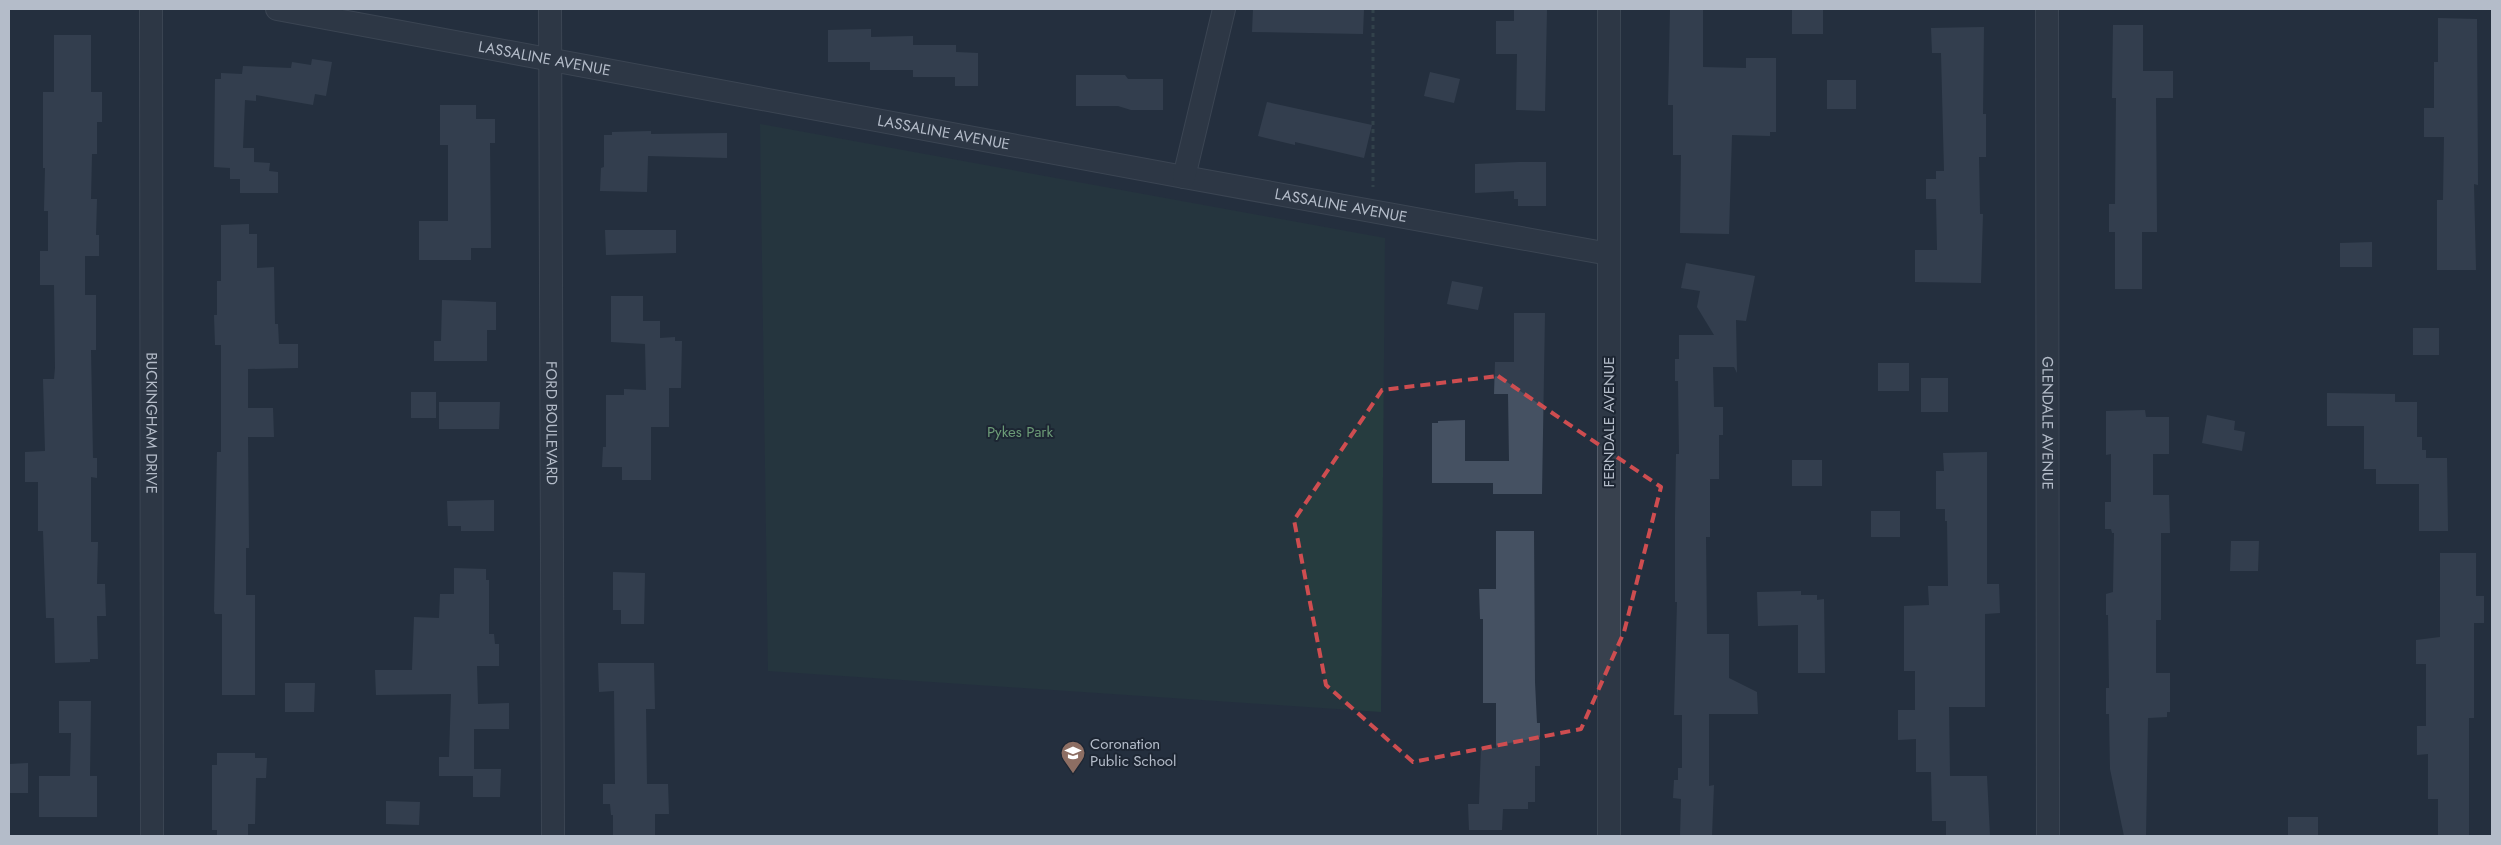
<svg xmlns="http://www.w3.org/2000/svg" width="2501" height="845" font-family="Jost,sans-serif">
<rect width="100%" height="100%" fill="#242f3e"/>
<path fill="#263c3f" d="M 760,124 L 1385,238 L 1381,712 L 768,671 Z"/>
<path fill="#455162" d="M 1253,9 L 1364,9 L 1363,34 L 1252,32 Z
M 1514,9 L 1547,9 L 1545,111 L 1516,110 L 1517,54 L 1496,54 L 1496,21 L 1514,21 Z
M 1670,9 L 1703,9 L 1703,67 L 1746,68 L 1746,58 L 1776,58 L 1776,132 L 1770,132 L 1770,136 L 1732,135 L 1729,234 L 1680,233 L 1681,155 L 1673,155 L 1673,105 L 1668,105 Z
M 1792,9 L 1823,9 L 1823,34 L 1792,34 Z
M 2438,18 L 2477,19 L 2478,185 L 2474,184 L 2476,270 L 2437,270 L 2437,200 L 2443,200 L 2444,137 L 2424,137 L 2424,108 L 2434,108 L 2434,62 L 2438,62 Z
M 2113,25 L 2143,25 L 2143,71 L 2173,71 L 2173,98 L 2156,98 L 2157,232 L 2142,232 L 2142,289 L 2115,289 L 2115,232 L 2109,232 L 2109,204 L 2115,204 L 2116,98 L 2112,98 Z
M 1984,27 L 1983,114 L 1986,114 L 1986,157 L 1979,157 L 1980,214 L 1983,214 L 1981,283 L 1915,282 L 1915,250 L 1937,250 L 1936,199 L 1926,199 L 1926,179 L 1936,179 L 1936,171 L 1944,171 L 1941,53 L 1932,53 L 1931,28 Z
M 871,29 L 871,37 L 913,36 L 913,45 L 956,45 L 956,52 L 978,53 L 978,86 L 955,86 L 955,77 L 913,77 L 913,70 L 870,70 L 870,62 L 828,62 L 828,30 Z
M 54,35 L 91,35 L 91,92 L 102,92 L 102,122 L 97,122 L 97,154 L 92,154 L 91,199 L 97,199 L 96,235 L 99,235 L 99,256 L 85,256 L 85,295 L 96,295 L 96,350 L 91,350 L 93,458 L 97,458 L 97,478 L 91,477 L 91,542 L 98,542 L 97,584 L 105,584 L 106,616 L 97,616 L 98,659 L 90,659 L 90,662 L 55,663 L 54,618 L 46,618 L 43,531 L 38,531 L 38,482 L 25,482 L 25,452 L 45,451 L 43,379 L 54,379 L 55,368 L 54,285 L 40,285 L 40,251 L 48,251 L 48,211 L 44,211 L 45,168 L 43,168 L 43,92 L 54,92 Z
M 312,59 L 332,62 L 326,96 L 315,94 L 313,105 L 256,95 L 256,101 L 245,100 L 243,148 L 254,148 L 254,162 L 270,163 L 269,171 L 278,172 L 278,193 L 240,193 L 240,179 L 230,179 L 230,168 L 214,167 L 215,79 L 221,79 L 221,73 L 242,74 L 243,66 L 291,68 L 292,62 L 311,65 Z
M 1430,72 L 1460,79 L 1454,103 L 1424,96 Z
M 1076,75 L 1125,75 L 1128,79 L 1163,79 L 1163,110 L 1131,110 L 1118,106 L 1076,106 Z
M 1827,80 L 1856,80 L 1856,109 L 1827,109 Z
M 1267,102 L 1372,125 L 1364,158 L 1295,142 L 1295,145 L 1258,136 Z
M 440,105 L 476,105 L 476,119 L 495,119 L 495,143 L 490,143 L 491,248 L 471,248 L 471,260 L 419,260 L 419,221 L 448,221 L 448,145 L 440,145 Z
M 651,131 L 651,134 L 727,133 L 727,158 L 648,156 L 647,192 L 600,191 L 601,168 L 604,167 L 604,135 L 612,135 L 612,132 Z
M 1519,162 L 1546,162 L 1546,206 L 1518,206 L 1518,199 L 1514,199 L 1514,191 L 1475,193 L 1475,164 Z
M 249,224 L 249,234 L 257,234 L 257,268 L 274,267 L 275,324 L 278,324 L 279,344 L 298,344 L 298,368 L 248,369 L 248,408 L 273,408 L 274,437 L 248,437 L 249,548 L 246,548 L 246,595 L 255,595 L 255,695 L 222,695 L 222,614 L 215,614 L 214,611 L 217,452 L 221,452 L 221,345 L 215,345 L 214,315 L 217,315 L 217,281 L 221,281 L 221,225 Z
M 605,230 L 676,230 L 676,253 L 606,255 Z
M 2372,242 L 2372,267 L 2340,267 L 2340,243 Z
M 1686,263 L 1755,276 L 1746,321 L 1736,320 L 1737,373 L 1734,367 L 1713,367 L 1714,407 L 1723,407 L 1723,435 L 1719,435 L 1719,479 L 1710,479 L 1710,537 L 1706,537 L 1707,634 L 1729,634 L 1729,678 L 1757,692 L 1758,714 L 1709,714 L 1709,786 L 1714,785 L 1712,836 L 1680,836 L 1681,799 L 1673,798 L 1674,780 L 1678,780 L 1678,768 L 1682,768 L 1682,715 L 1674,715 L 1677,602 L 1675,602 L 1675,517 L 1676,454 L 1679,454 L 1678,381 L 1675,381 L 1675,359 L 1679,359 L 1679,335 L 1714,335 L 1697,307 L 1700,291 L 1681,288 Z
M 1452,281 L 1483,287 L 1478,310 L 1447,304 Z
M 611,296 L 643,296 L 643,321 L 660,321 L 660,338 L 675,337 L 675,341 L 682,341 L 681,388 L 669,388 L 669,427 L 651,427 L 651,480 L 622,480 L 622,467 L 602,467 L 603,447 L 606,447 L 606,395 L 624,395 L 624,389 L 646,390 L 645,344 L 611,342 Z
M 442,300 L 496,302 L 496,330 L 487,330 L 487,361 L 434,361 L 434,341 L 441,341 Z
M 1514,313 L 1545,313 L 1542,494 L 1493,494 L 1493,483 L 1432,483 L 1432,423 L 1438,423 L 1438,421 L 1465,420 L 1465,461 L 1509,461 L 1508,394 L 1494,394 L 1495,362 L 1514,362 Z
M 2413,328 L 2439,328 L 2439,355 L 2413,355 Z
M 1878,363 L 1909,363 L 1909,391 L 1878,391 Z
M 1921,378 L 1948,378 L 1948,412 L 1921,412 Z
M 411,392 L 436,392 L 436,418 L 411,418 Z
M 2327,393 L 2395,394 L 2395,402 L 2417,402 L 2417,437 L 2422,437 L 2422,450 L 2426,450 L 2426,458 L 2447,458 L 2448,531 L 2419,531 L 2419,484 L 2376,484 L 2376,469 L 2364,469 L 2364,426 L 2327,426 Z
M 439,402 L 500,402 L 499,429 L 439,429 Z
M 2145,410 L 2146,417 L 2169,417 L 2169,454 L 2153,454 L 2153,495 L 2169,495 L 2170,533 L 2161,533 L 2161,620 L 2156,620 L 2156,673 L 2170,673 L 2170,712 L 2167,712 L 2167,717 L 2148,718 L 2146,836 L 2124,836 L 2110,769 L 2109,714 L 2106,714 L 2106,688 L 2109,688 L 2108,615 L 2106,615 L 2106,594 L 2113,592 L 2114,533 L 2112,533 L 2111,529 L 2105,529 L 2105,502 L 2111,502 L 2111,454 L 2106,455 L 2106,411 Z
M 2207,415 L 2235,421 L 2234,430 L 2245,432 L 2242,451 L 2202,443 Z
M 1987,452 L 1987,584 L 1999,584 L 2000,613 L 1985,614 L 1985,707 L 1949,707 L 1950,776 L 1987,776 L 1990,836 L 1946,836 L 1946,821 L 1932,821 L 1931,772 L 1916,772 L 1916,739 L 1898,740 L 1898,710 L 1915,710 L 1915,671 L 1904,671 L 1904,606 L 1929,605 L 1928,586 L 1948,586 L 1947,521 L 1945,521 L 1945,509 L 1936,509 L 1936,471 L 1944,471 L 1943,453 Z
M 1792,460 L 1822,460 L 1822,486 L 1792,486 Z
M 494,500 L 494,531 L 461,531 L 461,526 L 448,526 L 447,501 Z
M 1871,511 L 1900,511 L 1900,537 L 1871,537 Z
M 1496,531 L 1534,531 L 1535,682 L 1537,723 L 1540,723 L 1540,766 L 1535,766 L 1535,802 L 1528,802 L 1528,809 L 1503,809 L 1502,830 L 1469,830 L 1468,804 L 1479,804 L 1481,747 L 1496,748 L 1496,703 L 1483,703 L 1483,619 L 1480,619 L 1479,589 L 1496,589 Z
M 2231,541 L 2259,541 L 2258,571 L 2230,571 Z
M 2440,553 L 2476,553 L 2476,596 L 2484,596 L 2484,623 L 2474,623 L 2474,718 L 2469,718 L 2469,836 L 2438,836 L 2438,799 L 2428,799 L 2428,754 L 2417,755 L 2417,726 L 2426,726 L 2426,664 L 2416,664 L 2416,640 L 2440,637 Z
M 454,568 L 486,569 L 486,580 L 489,580 L 489,634 L 494,634 L 495,644 L 499,644 L 499,666 L 477,666 L 478,704 L 509,703 L 509,729 L 474,729 L 474,769 L 501,769 L 500,797 L 473,797 L 473,776 L 439,776 L 439,757 L 449,757 L 451,694 L 376,695 L 375,670 L 412,670 L 414,617 L 439,618 L 440,594 L 454,594 Z
M 613,572 L 645,573 L 644,624 L 621,624 L 621,610 L 613,610 Z
M 1801,591 L 1801,595 L 1817,595 L 1817,600 L 1824,599 L 1825,673 L 1798,673 L 1798,625 L 1758,626 L 1757,592 Z
M 598,663 L 654,663 L 655,709 L 646,709 L 647,784 L 668,784 L 669,814 L 655,814 L 655,836 L 613,836 L 613,815 L 611,815 L 610,804 L 603,804 L 603,784 L 615,784 L 614,691 L 599,692 Z
M 285,683 L 315,683 L 314,712 L 285,712 Z
M 59,701 L 91,701 L 90,776 L 97,776 L 97,817 L 39,817 L 39,776 L 70,776 L 71,733 L 59,733 Z
M 217,753 L 255,753 L 255,758 L 267,758 L 266,778 L 256,778 L 255,824 L 248,824 L 248,836 L 217,836 L 217,830 L 212,830 L 212,765 L 217,765 Z
M 28,763 L 28,793 L 9,793 L 9,764 Z
M 386,801 L 420,802 L 419,825 L 386,824 Z
M 2288,817 L 2318,817 L 2318,836 L 2288,836 Z"/>
<g fill="none" stroke-linecap="round" stroke-linejoin="round">
<defs>
<g id="street">
<path id="s1" d="M 151,9 L 152,836"/>
<path id="s2" d="M 277,9 L 1184,177 L 1609,254"/>
<path id="s3" d="M 550,9 L 553,836"/>
<path d="M 1609,9 L 1609,836"/>
<path id="s4" d="M 2047,9 L 2048,836"/>
<path d="M 1184,177 L 1224,9"/>
</g>
</defs>
<use href="#street" stroke="#565f6c" stroke-width="24"/>
<path stroke="#44595c" stroke-width="3" stroke-dasharray="4 4" stroke-linecap="butt" d="M 1373,9 L 1373,187"/>
<use href="#street" stroke="#38414e" stroke-width="22"/>
</g>
<path d="M0 0H2501V845H0ZM 1498,376 L 1661,487 L 1624,632 L 1581,729 L 1413,762 L 1326,685 L 1294,520 L 1382,390 Z" fill="#242f3e" fill-opacity=".55" fill-rule="evenodd"/>
<path fill="none" stroke="#ce4d50" stroke-width="4" stroke-dasharray="10 6" stroke-linejoin="round" d="M 1498,376 L 1661,487 L 1624,632 L 1581,729 L 1413,762 L 1326,685 L 1294,520 L 1382,390 Z"/>
<defs>
<symbol id="school-pin" viewBox="-11 -11 22 30"><path d="M0 17L-7.5 6A9.5 9.5 0 1 1 7.5 6Z" fill="#8d6e63" stroke="#1d2633"/><path d="M0-5L7-2L0 1L-7-2ZM-4 1L0 2.5L4 1V4Q0 6-4 4Z" fill="#fff"/></symbol>
</defs>
<g fill-rule="evenodd">
<use href="#school-pin" x="1059" y="739" width="28" height="38"/>
</g>
<g text-anchor="middle" dominant-baseline="central" stroke-width="4" stroke-linejoin="round" paint-order="stroke">
<g font-size="15" fill="#b4bcc9" stroke="#1d2633">
<text stroke="none"><textPath href="#s2" startOffset="272">LASSALINE AVENUE</textPath></text>
<text stroke="none"><textPath href="#s2" startOffset="678">LASSALINE AVENUE</textPath></text>
<text stroke="none"><textPath href="#s2" startOffset="1082">LASSALINE AVENUE</textPath></text>
<text stroke="none"><textPath href="#s1" startOffset="414">BUCKINGHAM DRIVE</textPath></text>
<text stroke="none"><textPath href="#s3" startOffset="414">FORD BOULEVARD</textPath></text>
<text transform="translate(1609 422) rotate(-90)">FERNDALE AVENUE</text>
<text stroke="none"><textPath href="#s4" startOffset="414">GLENDALE AVENUE</textPath></text>
</g>
<g font-size="15" fill="#6b9a76" stroke="#1d2633">
<text x="1020" y="432">Pykes Park</text>
</g>
<g font-size="15" fill="#b4bcc9" stroke="#1d2633" text-anchor="start">
<text x="1090" y="744">Coronation<tspan x="1090" dy="17">Public School</tspan></text>
</g>
</g>
<rect width="2501" height="845" fill="none" stroke="#b4bcc9" stroke-width="20"/>
</svg>
